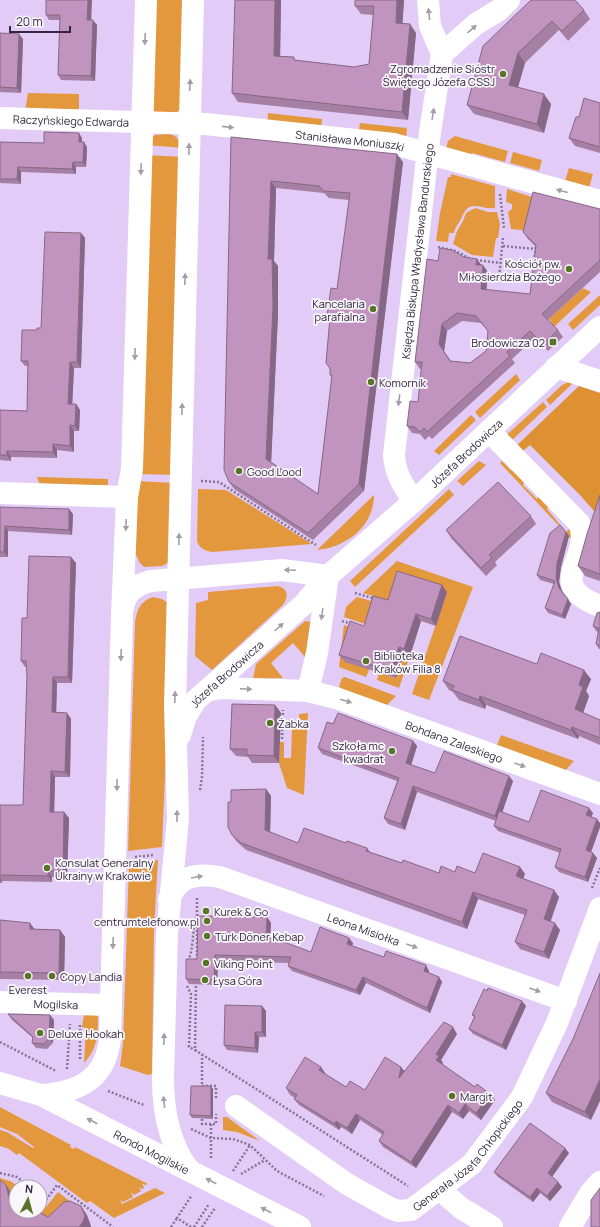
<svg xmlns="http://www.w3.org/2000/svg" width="600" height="1227" font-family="Manrope,sans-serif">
<rect width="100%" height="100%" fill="#e2ccf7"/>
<path fill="#e3983d" d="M 151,0 L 188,0 L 180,110 L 175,113 L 155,113 L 148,102 Z
M 28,93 L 79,94 L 79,113 L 25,111 Z
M 268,113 L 322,119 L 321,132 L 267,125 Z
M 360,123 L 407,128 L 406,140 L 358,135 Z
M 155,135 C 171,134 176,132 183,148 L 147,145 L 152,137 Z
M 455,136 L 508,151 L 505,162 L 472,153 L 471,156 L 446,148 L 448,141 Z
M 513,152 L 542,160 L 539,171 L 510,163 Z
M 147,155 L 183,157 L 175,475 L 138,474 Z
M 569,168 L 593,174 L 589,188 L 565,181 Z
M 451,174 L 495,186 L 495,208 C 478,210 470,197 461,219 C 458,225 455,227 454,233 L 449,233 L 448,242 L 436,241 L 440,213 L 448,177 L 451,177 Z
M 507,189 L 538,199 L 530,231 L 511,229 L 508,212 L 512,209 L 512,204 L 506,202 Z
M 475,208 L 488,212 L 497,212 L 500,224 L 498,238 L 496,238 L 493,257 L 472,255 L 453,244 L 457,231 L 463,221 L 466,213 Z
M 583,288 L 591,292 L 554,327 L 549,319 Z
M 600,295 L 600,305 L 573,330 L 568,324 Z
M 516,374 L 520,380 L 480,418 L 475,412 Z
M 571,381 L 573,383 L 550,405 L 546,400 L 562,385 Z
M 543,402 L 547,407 L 508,444 L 504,437 Z
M 471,415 L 476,420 L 439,455 L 434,451 Z
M 479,461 L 486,465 L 463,486 L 457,481 Z
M 502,461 L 511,470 L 516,466 L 526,476 L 523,485 L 537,499 L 540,496 L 549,506 L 547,509 L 566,532 L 573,526 L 574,542 L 500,463 Z
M 37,477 L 108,479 L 108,485 L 40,485 Z
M 137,481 L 175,483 L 170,562 L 162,566 L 144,567 L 140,563 L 136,555 Z
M 198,489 L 226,490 L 312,544 L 212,552 C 205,551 199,548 197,541 Z
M 449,489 L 454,495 L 355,587 L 350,581 Z
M 374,495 C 374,526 347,547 317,550 Z
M 397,561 L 473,587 L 429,700 L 412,694 L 447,592 L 395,602 L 363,593 Z
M 277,586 C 289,588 289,598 282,606 L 212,670 L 195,656 L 196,603 L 208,600 L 208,592 Z
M 153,597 L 162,599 L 168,603 L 169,677 L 162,847 L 128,851 L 135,622 C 137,610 140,601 153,597 Z
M 357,597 L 379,603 L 371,626 L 344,617 L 346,607 Z
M 305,621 L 313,622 L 305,657 L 293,643 L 271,663 L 283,678 L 253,679 L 256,664 Z
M 344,625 L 355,629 L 369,670 L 366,677 L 339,667 Z
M 404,654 L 410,656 L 399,688 L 377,680 L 379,673 L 396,678 Z
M 345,677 L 396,696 L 387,705 L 342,689 L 339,687 L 342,678 Z
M 308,713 L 304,795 L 287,788 L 279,763 L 280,742 L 284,742 L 284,758 L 291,758 L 292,728 L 299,728 L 299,714 Z
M 501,735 L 574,761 L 565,771 L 497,745 Z
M 158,860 L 154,929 L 152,1074 L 148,1075 L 120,1066 L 123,1043 L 129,863 Z
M 93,1012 L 98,1017 C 98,1035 97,1050 84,1063 L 86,1028 L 82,1027 L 84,1014 Z
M 0,1107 L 71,1145 L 70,1147 L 74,1149 L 75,1147 L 148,1184 L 145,1185 L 142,1183 L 144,1188 L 142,1189 L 139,1187 L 141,1191 L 134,1195 L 131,1192 L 133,1197 L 123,1202 L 120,1200 L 122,1204 L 155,1188 L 165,1193 L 114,1218 L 90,1201 L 87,1203 L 19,1153 L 17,1155 L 9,1149 L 0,1146 L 0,1130 L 7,1132 L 33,1148 L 34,1147 L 17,1134 L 0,1127 Z
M 223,1117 L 227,1117 L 260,1141 L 237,1132 L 223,1130 Z
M 0,1178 L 10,1181 L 20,1187 L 16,1187 L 16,1207 L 12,1194 L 0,1188 Z
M 58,1192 L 76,1206 L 54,1223 L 17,1211 L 40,1211 L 40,1202 L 46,1207 Z"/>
<path fill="#dd9132" d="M 579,386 L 600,393 L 600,518 L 580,495 L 530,445 L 518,455 L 513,449 Z"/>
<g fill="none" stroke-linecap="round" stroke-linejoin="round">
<path stroke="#857594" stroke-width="2.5" stroke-dasharray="2 2" stroke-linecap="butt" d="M 500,194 L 504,228
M 503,238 L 499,278 L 532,281 L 534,284
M 503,246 L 535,249
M 438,247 L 456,251 L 469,258
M 476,260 L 500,263
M 533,273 L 536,244
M 201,481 L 219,482 L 316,545
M 355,593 L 376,599
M 342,621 L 352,624
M 282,739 L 283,710
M 200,790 L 202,777 L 203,737
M 135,857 L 154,855
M 592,888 L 600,868
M 197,898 L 197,959
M 188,961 C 194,948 192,932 196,917
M 196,982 L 195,1050 L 408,1186
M 187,986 L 191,994 L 189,1047 L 195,1050
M 0,1042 L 56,1071
M 80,1059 L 80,1024
M 67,1069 L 70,1024
M 202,1086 L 216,1086 L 216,1099
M 202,1088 L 202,1055
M 108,1091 L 144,1105
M 202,1115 L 202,1124 L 216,1124 L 216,1114
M 211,1124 L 211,1158
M 191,1129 L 211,1138 L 233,1139 L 250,1145 L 277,1171 L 324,1196
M 233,1171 L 250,1145
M 0,1173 L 17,1177 L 30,1187
M 241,1174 L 265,1160
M 40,1195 L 46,1200 L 57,1185 L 113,1227
M 171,1227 L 177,1218
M 191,1227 L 177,1218 L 192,1195
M 194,1227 L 209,1204
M 202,1227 L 215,1208"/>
<g stroke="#fff" stroke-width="22">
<path d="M 442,54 L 476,24 L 499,10 L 509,0"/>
<path id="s1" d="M 0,118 L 205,124 L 394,144 L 600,201"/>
<path d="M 556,367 L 600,381"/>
<path d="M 489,431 L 579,523 C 594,558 541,584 600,606"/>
<path d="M 0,493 L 127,497"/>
<path id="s2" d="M 414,501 C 403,486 395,473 394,455 L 430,132 L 442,54 L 430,26 L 428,0"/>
<path d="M 123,608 C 126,592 135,585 151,581 L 282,570 L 328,576"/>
<path id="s3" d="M 208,690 L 222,688 L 308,691 L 336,698 L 600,794"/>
<path d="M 308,691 L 317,653 L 328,576"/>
<path id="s4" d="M 180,735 L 186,716 L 196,700 L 304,604 L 328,576 L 414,501 L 600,327"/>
<path id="s5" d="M 169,900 C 178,875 197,873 220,877 L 566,1001"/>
<path id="s6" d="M 0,1002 L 111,1005"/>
<path d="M 41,1095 C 78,1092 106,1080 110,1038 L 122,615 L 127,497 L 132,469 L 146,0"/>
<path id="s7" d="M 236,1106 L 347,1184 L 390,1208 L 398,1211 L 411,1210 L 472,1164 L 522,1097 L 557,1023 L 600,908"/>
<path d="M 189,1170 C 169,1144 163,1110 163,1078 L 167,934 L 178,819 L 175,706 L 193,0"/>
<path d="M 439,1189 L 461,1208 L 492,1227"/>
<path d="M 570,1227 L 591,1192 L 600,1182"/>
</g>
<path stroke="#fff" stroke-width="22" id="s8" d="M 0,1083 L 41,1095 L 300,1227"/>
</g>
<path fill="#a57fa4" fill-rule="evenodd" d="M 46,0 L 91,20 L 97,25 L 95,81 L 61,80 L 58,75 L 60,20 L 49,20 L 46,15 Z
M 235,0 L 281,0 L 280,57 L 296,60 L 354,67 L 369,64 L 373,15 L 361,14 L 355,6 L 404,0 L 402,24 L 416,33 L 408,120 L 238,102 L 232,93 Z
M 531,0 L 584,10 L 590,19 L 568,41 L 559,30 L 525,63 L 518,87 L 551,104 L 544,133 L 474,114 L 467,105 Z
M 0,33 L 23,39 L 21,93 L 0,92 Z
M 600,103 L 600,153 L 575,146 L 569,138 L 579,117 Z
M 231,137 L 403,162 L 364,491 L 313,540 L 234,489 L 229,482 ZM 276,188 L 324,193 L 329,198 L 349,200 L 337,289 L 327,316 L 330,319 L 326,363 L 330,369 L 330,375 L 332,378 L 318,494 L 271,462 L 278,314 L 278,266 L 274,261 Z
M 82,138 L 82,142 L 87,147 L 86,167 L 76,167 L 76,174 L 21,172 L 21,184 L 0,183 L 0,142 L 44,143 Z
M 600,209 L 600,272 L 548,320 L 558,330 L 563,337 L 548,351 L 535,338 L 512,359 L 515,363 L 432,439 L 429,436 L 425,440 L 420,434 L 412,433 L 407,426 L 418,402 L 422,369 L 420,369 L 415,362 L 438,261 L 464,257 L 482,265 L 488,272 L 486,290 L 530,294 L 536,247 L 528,239 L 523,232 ZM 462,321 L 481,323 L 488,331 L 486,351 L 470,363 L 451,361 L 444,351 L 447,331 Z
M 81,233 L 85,238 L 81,368 L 74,368 L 72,404 L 76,404 L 80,410 L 79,431 L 74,431 L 74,452 L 57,450 L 57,458 L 11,457 L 11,461 L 0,460 L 0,410 L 27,411 L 28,366 L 25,366 L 21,361 L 37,330 L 41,328 Z
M 600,495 L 600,581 L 585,576 L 578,566 Z
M 0,507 L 73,514 L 72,535 L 8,531 L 8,557 L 0,557 Z
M 531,516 L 536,524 L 495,562 L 497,565 L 486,576 L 451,538 L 446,530 Z
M 566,532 L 569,536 L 561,567 L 559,582 L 562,591 L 571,604 L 565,619 L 548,613 L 545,608 L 554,584 L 540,580 L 537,575 Z
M 71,557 L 76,563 L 72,683 L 57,683 L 56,712 L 67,713 L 71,719 L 70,777 L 55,777 L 54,812 L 64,812 L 69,818 L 67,877 L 52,877 L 52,882 L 2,881 L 2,883 L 0,883 L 0,805 L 23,805 L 27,676 L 26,667 L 25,667 L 21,661 L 27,618 Z
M 447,592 L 436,626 L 421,621 L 410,656 L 404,654 L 396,678 L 345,662 L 339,655 L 388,600 Z
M 600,612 L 600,649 L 599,649 L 596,644 L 598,632 L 596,631 L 593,626 Z
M 537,664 L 591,679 L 586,691 L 589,696 L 583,713 L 600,720 L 600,745 L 579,736 L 578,739 L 486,705 L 485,709 L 459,700 L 453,692 L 449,690 L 443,681 Z
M 275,705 L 281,713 L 279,763 L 252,763 L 248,757 L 236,756 L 230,749 Z
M 333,724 L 413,741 L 417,746 L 411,765 L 435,773 L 513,781 L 502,812 L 529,822 L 593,813 L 591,817 L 600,827 L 591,852 L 597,858 L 588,882 L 559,872 L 555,867 L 560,853 L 498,831 L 494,826 L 496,821 L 417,792 L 405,830 L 388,824 L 384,818 L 397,781 L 322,754 L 318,748 Z
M 266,789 L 271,796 L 270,832 L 298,843 L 370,852 L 402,863 L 439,873 L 455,872 L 475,873 L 520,867 L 525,874 L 523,878 L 559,897 L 550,922 L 560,930 L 549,959 L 520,949 L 515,942 L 525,915 L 478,899 L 467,929 L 246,850 L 237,842 L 232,835 L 231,802 Z
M 267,917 L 271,923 L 270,938 L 311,952 L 353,943 L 352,946 L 384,957 L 429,971 L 429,973 L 439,977 L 442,982 L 430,1013 L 366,983 L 360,995 L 292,971 L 288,966 L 289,963 L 218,961 L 217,985 L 189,984 L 186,979 L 197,959 Z
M 0,920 L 34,929 L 60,930 L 65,937 L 64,980 L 0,979 Z
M 487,991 L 526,1006 L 506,1050 L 473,1034 L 469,1029 L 474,1017 L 472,1015 Z
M 262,1006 L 266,1011 L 266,1037 L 259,1037 L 258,1053 L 227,1050 L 224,1045 Z
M 8,1014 L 50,1015 L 54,1020 L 53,1043 L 47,1049 L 36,1048 L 32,1043 L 33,1038 L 12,1020 Z
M 457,1034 L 441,1060 L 443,1063 L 442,1064 L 475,1087 L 490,1094 L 495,1100 L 481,1120 L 469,1111 L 463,1119 L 452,1112 L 416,1168 L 383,1147 L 379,1141 L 383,1135 L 360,1120 L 352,1134 L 341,1127 L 339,1130 L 299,1105 L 294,1099 L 295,1098 L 290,1095 L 286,1088 L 321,1067 L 325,1073 L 325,1074 L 346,1087 L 365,1090 L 404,1071 Z
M 573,1039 L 591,1120 L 552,1102 L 546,1093 Z
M 211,1086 L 213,1089 L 213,1119 L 192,1118 L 190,1115 Z
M 569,1153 L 552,1177 L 558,1182 L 562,1187 L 550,1201 L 540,1193 L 533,1202 L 498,1177 L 494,1172 Z"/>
<path fill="#866886" d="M 88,0 L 92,0 L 91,25 L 87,20 Z
M 275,0 L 281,0 L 280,65 L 274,56 Z
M 397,0 L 404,0 L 402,32 L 396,23 Z
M 93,20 L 97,25 L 95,81 L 91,76 Z
M 410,24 L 416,33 L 408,120 L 402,112 Z
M 19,34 L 23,39 L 21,93 L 17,88 Z
M 518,53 L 525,63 L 516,94 L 509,85 Z
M 544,94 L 551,104 L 544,133 L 537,124 Z
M 79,133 L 82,138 L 82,146 L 79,142 Z
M 84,142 L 87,147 L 86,167 L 83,162 Z
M 397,154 L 403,162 L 364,491 L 359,484 Z
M 73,162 L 76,167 L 76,174 L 72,169 Z
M 18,167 L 21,172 L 21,184 L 17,179 Z
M 271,181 L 276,188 L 274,261 L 278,266 L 278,314 L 271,466 L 266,459 L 268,259 Z
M 81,233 L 85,238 L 81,368 L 77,362 Z
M 477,259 L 482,266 L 476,265 Z
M 483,265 L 488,272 L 486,296 L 481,289 Z
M 442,324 L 447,331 L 444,351 L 439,344 Z
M 70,362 L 74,368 L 72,410 L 68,404 Z
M 76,404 L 80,410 L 79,431 L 75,426 Z
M 70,425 L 74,431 L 74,452 L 70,446 Z
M 53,444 L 57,450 L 57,458 L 53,452 Z
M 7,451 L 11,457 L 11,461 L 7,455 Z
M 69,509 L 73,514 L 72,535 L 69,530 Z
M 5,526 L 8,531 L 8,557 L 4,552 Z
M 566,532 L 569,536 L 561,567 L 559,582 L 562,592 L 559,588 L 556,578 L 557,563 Z
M 71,557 L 76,563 L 72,683 L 68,677 Z
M 442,585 L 447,592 L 436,626 L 431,619 Z
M 568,599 L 571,604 L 565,619 L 562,615 Z
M 416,614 L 421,621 L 410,656 L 404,649 Z
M 399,647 L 404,654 L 396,678 L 391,671 Z
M 584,670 L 591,679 L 586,691 L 589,696 L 581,719 L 575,709 L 579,685 Z
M 53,677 L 57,683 L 56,718 L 52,712 Z
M 480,696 L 486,705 L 485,709 L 479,700 Z
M 275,705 L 281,713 L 279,763 L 274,756 Z
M 67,713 L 71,719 L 70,777 L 65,772 Z
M 572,727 L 579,736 L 578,739 L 571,730 Z
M 413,741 L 417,746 L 410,769 L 406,763 Z
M 51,771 L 55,777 L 54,818 L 50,812 Z
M 509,776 L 513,781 L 499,822 L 495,816 Z
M 413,786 L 417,792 L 405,830 L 401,824 Z
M 266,789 L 271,796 L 270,837 L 265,830 Z
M 589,808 L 593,813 L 590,820 L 586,815 Z
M 64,812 L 69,818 L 67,877 L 63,871 Z
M 597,819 L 600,823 L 600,827 L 590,855 L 586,850 Z
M 367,848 L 372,855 L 366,851 Z
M 593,853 L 597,858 L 588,882 L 585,877 Z
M 520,867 L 525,874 L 521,883 L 516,876 Z
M 48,871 L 52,877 L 52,882 L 48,876 Z
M 0,877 L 2,881 L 2,883 L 0,880 Z
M 554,890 L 559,897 L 549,926 L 544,919 Z
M 473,892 L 478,899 L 467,929 L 462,922 Z
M 267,917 L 271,923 L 270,943 L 266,938 Z
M 30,923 L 35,930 L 30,929 Z
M 555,923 L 560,930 L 549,959 L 544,952 Z
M 60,930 L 65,937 L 64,980 L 59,973 Z
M 349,938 L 353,943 L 351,950 L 347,944 Z
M 215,955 L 218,961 L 217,985 L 214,980 Z
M 426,965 L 429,971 L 427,977 L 424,971 Z
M 363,977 L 366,983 L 360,995 L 356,990 Z
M 439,977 L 442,982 L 430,1013 L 427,1008 Z
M 522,1001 L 526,1006 L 506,1050 L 502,1045 Z
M 262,1006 L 266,1011 L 266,1037 L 262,1032 Z
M 50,1015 L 54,1020 L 53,1043 L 49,1038 Z
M 453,1027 L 457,1034 L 441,1060 L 443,1063 L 440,1066 L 436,1060 L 436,1054 Z
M 255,1032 L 259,1037 L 258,1053 L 255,1048 Z
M 321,1067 L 325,1073 L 323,1076 L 319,1070 Z
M 401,1067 L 406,1073 L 399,1078 Z
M 600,1079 L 600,1101 L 591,1120 L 585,1112 Z
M 211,1086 L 213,1089 L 213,1119 L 211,1116 Z
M 490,1094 L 495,1100 L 481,1120 L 476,1113 Z
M 465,1104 L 469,1111 L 463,1119 L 459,1113 Z
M 448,1105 L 452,1112 L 416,1168 L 411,1162 Z
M 356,1114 L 360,1120 L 352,1134 L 347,1128 Z
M 336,1121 L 341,1127 L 339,1130 L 335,1124 Z
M 565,1148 L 569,1153 L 551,1178 L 548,1173 Z
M 558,1182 L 562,1187 L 550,1201 L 547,1196 Z
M 6,1185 L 12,1194 L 16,1209 L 11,1206 Z
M 537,1188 L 540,1193 L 533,1202 L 530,1197 Z
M 81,1206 L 87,1215 L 91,1226 L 91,1227 L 79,1227 Z"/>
<path fill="#c094bf" stroke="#866886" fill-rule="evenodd" d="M 46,0 L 88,0 L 87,20 L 93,20 L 91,76 L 58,75 L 60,15 L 46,15 Z
M 235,0 L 275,0 L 274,56 L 294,57 L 294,60 L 354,67 L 369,64 L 374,6 L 355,6 L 355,0 L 397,0 L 396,23 L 410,24 L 402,112 L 232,93 Z
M 531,0 L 575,0 L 584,10 L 562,31 L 552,21 L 518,53 L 509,85 L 544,94 L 537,124 L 467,105 L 483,46 Z
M 0,33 L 19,34 L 17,88 L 0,87 Z
M 584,98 L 600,103 L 600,147 L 569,138 L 576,117 L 579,117 Z
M 44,132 L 79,133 L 79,142 L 84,142 L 83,162 L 73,162 L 72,169 L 18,167 L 17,179 L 0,179 L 0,142 L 44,143 Z
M 231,137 L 397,154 L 359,484 L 308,533 L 229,482 L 224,470 ZM 271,181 L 319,186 L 324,191 L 350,193 L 337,289 L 331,288 L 327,316 L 330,317 L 326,363 L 330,368 L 330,375 L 332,375 L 318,494 L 266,459 L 273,306 L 272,259 L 268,259 Z
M 533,192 L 600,209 L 600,260 L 542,314 L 558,330 L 543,344 L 530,331 L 507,352 L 510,356 L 427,432 L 424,428 L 420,432 L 415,427 L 407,426 L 410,401 L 418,402 L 422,362 L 415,362 L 427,259 L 438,261 L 440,248 L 452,250 L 464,257 L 477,259 L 476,265 L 483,265 L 481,289 L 530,294 L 536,245 L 523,232 ZM 457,313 L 476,316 L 488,331 L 486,351 L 470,363 L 450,361 L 439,344 L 442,324 Z
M 45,232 L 81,233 L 77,362 L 70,362 L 68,404 L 76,404 L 75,426 L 70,425 L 70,446 L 53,444 L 53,452 L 7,451 L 7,455 L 0,455 L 0,410 L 27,411 L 28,361 L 21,361 L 22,330 L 37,330 L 37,328 L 41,328 Z
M 498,482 L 531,516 L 489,555 L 492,558 L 481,568 L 446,530 Z
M 600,495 L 600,574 L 578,566 L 587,534 Z
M 0,507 L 69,509 L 69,530 L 5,526 L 4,552 L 0,552 Z
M 560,525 L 566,532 L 557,563 L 556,578 L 559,588 L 568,599 L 562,615 L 545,608 L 555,581 L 537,575 L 550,533 Z
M 29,556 L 71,557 L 68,677 L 53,677 L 52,712 L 67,713 L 65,772 L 51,771 L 50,812 L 64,812 L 63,871 L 48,871 L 48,876 L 0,875 L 0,805 L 23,805 L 27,676 L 26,661 L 21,661 L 22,618 L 27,618 Z
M 397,571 L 442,585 L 431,619 L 416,614 L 404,649 L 399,647 L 391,671 L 339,655 L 350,621 L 364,626 L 373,596 L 388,600 Z
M 600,612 L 600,646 L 596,644 L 599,628 L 593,626 L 597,613 Z
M 460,636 L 537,664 L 541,653 L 584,670 L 579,685 L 583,687 L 575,709 L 600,720 L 600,738 L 572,727 L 571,730 L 480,696 L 479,700 L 452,690 L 454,686 L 443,681 Z
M 232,704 L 275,705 L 274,756 L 247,755 L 247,749 L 230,749 Z
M 338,713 L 413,741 L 406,763 L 435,773 L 444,751 L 509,776 L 495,816 L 413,786 L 401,824 L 384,818 L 399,778 L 318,748 L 327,722 L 333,724 Z
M 266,789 L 265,830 L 298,843 L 304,828 L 346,843 L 347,841 L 367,848 L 366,851 L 402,863 L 403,860 L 439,873 L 441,866 L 455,872 L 457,866 L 475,873 L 483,853 L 520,867 L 516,876 L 554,890 L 544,919 L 555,923 L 544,952 L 515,942 L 527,910 L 473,892 L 462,922 L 241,843 L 232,835 L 228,827 L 228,802 L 231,802 L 231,790 Z
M 541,790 L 589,808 L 586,815 L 597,819 L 586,850 L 593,853 L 585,877 L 555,867 L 561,849 L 494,826 L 499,811 L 529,822 Z
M 198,916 L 267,917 L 266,938 L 273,938 L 311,952 L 320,927 L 349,938 L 347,944 L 384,957 L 386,951 L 426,965 L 424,971 L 439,977 L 427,1008 L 363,977 L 356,990 L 288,966 L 291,957 L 215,955 L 214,980 L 186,979 L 186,959 L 197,959 Z
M 0,920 L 30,923 L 30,929 L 60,930 L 59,973 L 0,972 Z
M 600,973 L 600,1079 L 585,1112 L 546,1093 L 573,1039 Z
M 488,988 L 522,1001 L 502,1045 L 469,1029 L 475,1016 L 472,1015 L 484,989 L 487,991 Z
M 225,1005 L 262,1006 L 262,1032 L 255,1032 L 255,1048 L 224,1045 Z
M 8,1014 L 50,1015 L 49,1038 L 44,1044 L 32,1043 L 33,1037 Z
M 444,1022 L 453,1027 L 436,1054 L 439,1056 L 436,1060 L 475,1087 L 477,1084 L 490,1094 L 476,1113 L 465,1104 L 459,1113 L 448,1105 L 411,1162 L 379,1141 L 384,1132 L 356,1114 L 347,1128 L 336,1121 L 335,1124 L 294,1099 L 297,1095 L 286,1088 L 305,1057 L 321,1067 L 319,1070 L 346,1087 L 350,1081 L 365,1090 L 385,1057 L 401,1067 L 399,1078 Z
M 191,1086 L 211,1086 L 211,1116 L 190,1115 Z
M 530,1123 L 565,1148 L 548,1173 L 558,1182 L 547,1196 L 537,1188 L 530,1197 L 494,1172 Z
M 0,1180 L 6,1185 L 11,1206 L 16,1206 L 16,1211 L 37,1211 L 48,1217 L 64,1202 L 70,1201 L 81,1206 L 85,1216 L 83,1222 L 79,1227 L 0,1227 Z
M 600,1188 L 600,1227 L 591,1227 L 591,1200 Z"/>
<defs><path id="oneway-solid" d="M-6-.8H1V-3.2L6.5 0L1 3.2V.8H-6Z"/></defs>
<g fill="#a29da7">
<use href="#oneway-solid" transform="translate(429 14) rotate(-96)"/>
<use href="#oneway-solid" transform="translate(472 29) rotate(-41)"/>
<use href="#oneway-solid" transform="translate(145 39) rotate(92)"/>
<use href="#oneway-solid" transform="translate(190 85) rotate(-88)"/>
<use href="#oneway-solid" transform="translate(433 114) rotate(-81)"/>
<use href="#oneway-solid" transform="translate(228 127) rotate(6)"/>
<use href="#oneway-solid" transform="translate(189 149) rotate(-89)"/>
<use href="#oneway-solid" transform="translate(141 169) rotate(92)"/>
<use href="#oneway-solid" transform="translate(562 191) rotate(-165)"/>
<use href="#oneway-solid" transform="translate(185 279) rotate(-88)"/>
<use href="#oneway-solid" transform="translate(135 354) rotate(92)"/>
<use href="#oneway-solid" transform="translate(399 400) rotate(97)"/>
<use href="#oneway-solid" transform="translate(182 409) rotate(-88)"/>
<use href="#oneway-solid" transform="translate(126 525) rotate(92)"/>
<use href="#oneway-solid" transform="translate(179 539) rotate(-89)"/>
<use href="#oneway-solid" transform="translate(290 570) rotate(-178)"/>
<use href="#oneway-solid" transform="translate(322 614) rotate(98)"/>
<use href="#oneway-solid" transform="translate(279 627) rotate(-42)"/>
<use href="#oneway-solid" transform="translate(121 655) rotate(92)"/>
<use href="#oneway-solid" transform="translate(246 689) rotate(2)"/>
<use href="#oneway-solid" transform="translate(175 697) rotate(-88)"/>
<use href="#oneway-solid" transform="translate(346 701) rotate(18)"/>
<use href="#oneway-solid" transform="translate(520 765) rotate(20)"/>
<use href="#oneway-solid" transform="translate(117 785) rotate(91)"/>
<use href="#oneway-solid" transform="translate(177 816) rotate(-90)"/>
<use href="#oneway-solid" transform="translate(197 877) rotate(-10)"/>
<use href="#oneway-solid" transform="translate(113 943) rotate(92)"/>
<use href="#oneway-solid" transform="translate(412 946) rotate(20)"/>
<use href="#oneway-solid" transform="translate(535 990) rotate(20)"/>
<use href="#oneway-solid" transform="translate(164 1039) rotate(-88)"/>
<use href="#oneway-solid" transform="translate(164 1102) rotate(-96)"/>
<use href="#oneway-solid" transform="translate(92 1121) rotate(-153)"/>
<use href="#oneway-solid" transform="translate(211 1181) rotate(-153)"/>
<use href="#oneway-solid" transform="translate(266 1210) rotate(-153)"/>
</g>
<g fill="#577429" stroke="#f9f6fc" stroke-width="1.5">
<circle cx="503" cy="74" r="4"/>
<circle cx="569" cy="269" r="4"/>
<circle cx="373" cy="309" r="4"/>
<rect x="549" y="338" width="8" height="8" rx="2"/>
<circle cx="371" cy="382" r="4"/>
<circle cx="239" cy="471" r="4"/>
<circle cx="366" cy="661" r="4"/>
<circle cx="270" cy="723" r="4"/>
<circle cx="392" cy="751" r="4"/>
<circle cx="47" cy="868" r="4"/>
<circle cx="206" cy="911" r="4"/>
<circle cx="207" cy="921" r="4"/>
<circle cx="207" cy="936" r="4"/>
<circle cx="206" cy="963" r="4"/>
<circle cx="28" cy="976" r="4"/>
<circle cx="52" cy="976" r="4"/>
<circle cx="205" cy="980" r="4"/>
<circle cx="40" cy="1033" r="4"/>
<circle cx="452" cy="1096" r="4"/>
</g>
<g text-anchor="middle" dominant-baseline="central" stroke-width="3.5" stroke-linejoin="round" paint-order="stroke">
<g font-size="11" fill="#31263b" stroke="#f9f6fc" text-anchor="start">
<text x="495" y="68" text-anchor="end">Zgromadzenie Sióstr<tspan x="495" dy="13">Świętego Józefa CSSJ</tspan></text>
<text x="561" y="263" text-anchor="end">Kościół pw.<tspan x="561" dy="13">Miłosierdzia Bożego</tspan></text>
<text x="365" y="303" text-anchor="end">Kancelaria<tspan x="365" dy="13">parafialna</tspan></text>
<text x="545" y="342" text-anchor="end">Brodowicza 02</text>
<text x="379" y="382">Komornik</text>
<text x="247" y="471">Good Lood</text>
<text x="374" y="655">Biblioteka<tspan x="374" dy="13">Kraków Filia 8</tspan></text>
<text x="278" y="723">Żabka</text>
<text x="384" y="745" text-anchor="end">Szkoła mc<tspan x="384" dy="13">kwadrat</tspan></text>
<text x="55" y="862">Konsulat Generalny<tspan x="55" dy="13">Ukrainy w Krakowie</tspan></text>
<text x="214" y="911">Kurek &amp; Go</text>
<text x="199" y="921" text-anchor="end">centrumtelefonow.pl</text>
<text x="215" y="936">Türk Döner Kebap</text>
<text x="214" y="963">Viking Point</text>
<text x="60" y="976">Copy Landia</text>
<text x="213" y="980">Łysa Góra</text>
<text x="28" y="989" text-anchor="middle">Everest</text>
<text x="48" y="1033">Deluxe Hookah</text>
<text x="460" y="1096">Margit</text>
</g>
<g font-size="11" fill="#31263b" stroke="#f9f6fc">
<text stroke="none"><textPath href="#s1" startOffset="71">Raczyńskiego Edwarda</textPath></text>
<text stroke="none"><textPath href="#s1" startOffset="351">Stanisława Moniuszki</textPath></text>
<text stroke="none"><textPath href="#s2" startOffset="256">Księdza Biskupa Władysława Bandurskiego</textPath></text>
<text stroke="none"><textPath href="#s4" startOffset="405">Józefa Brodowicza</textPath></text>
<text stroke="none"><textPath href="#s4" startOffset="79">Józefa Brodowicza</textPath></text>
<text stroke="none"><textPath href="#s3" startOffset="255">Bohdana Zaleskiego</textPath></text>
<text stroke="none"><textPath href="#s5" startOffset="215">Leona Misiołka</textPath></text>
<text stroke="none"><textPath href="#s6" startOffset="56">Mogilska</textPath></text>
<text stroke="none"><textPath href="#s8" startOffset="167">Rondo Mogilskie</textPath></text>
<text stroke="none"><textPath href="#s7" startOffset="286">Generała Józefa Chłopickiego</textPath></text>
</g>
</g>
<g transform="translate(28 1199) rotate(6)"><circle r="19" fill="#f9f6fc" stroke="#a9a3af"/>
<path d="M0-3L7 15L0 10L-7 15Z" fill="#577429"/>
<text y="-6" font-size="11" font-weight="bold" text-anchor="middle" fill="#31263b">N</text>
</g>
<path d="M10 26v6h60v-6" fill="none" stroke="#31263b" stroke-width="2"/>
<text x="16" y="26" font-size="12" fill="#31263b" stroke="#f9f6fc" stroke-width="3" paint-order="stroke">20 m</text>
</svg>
